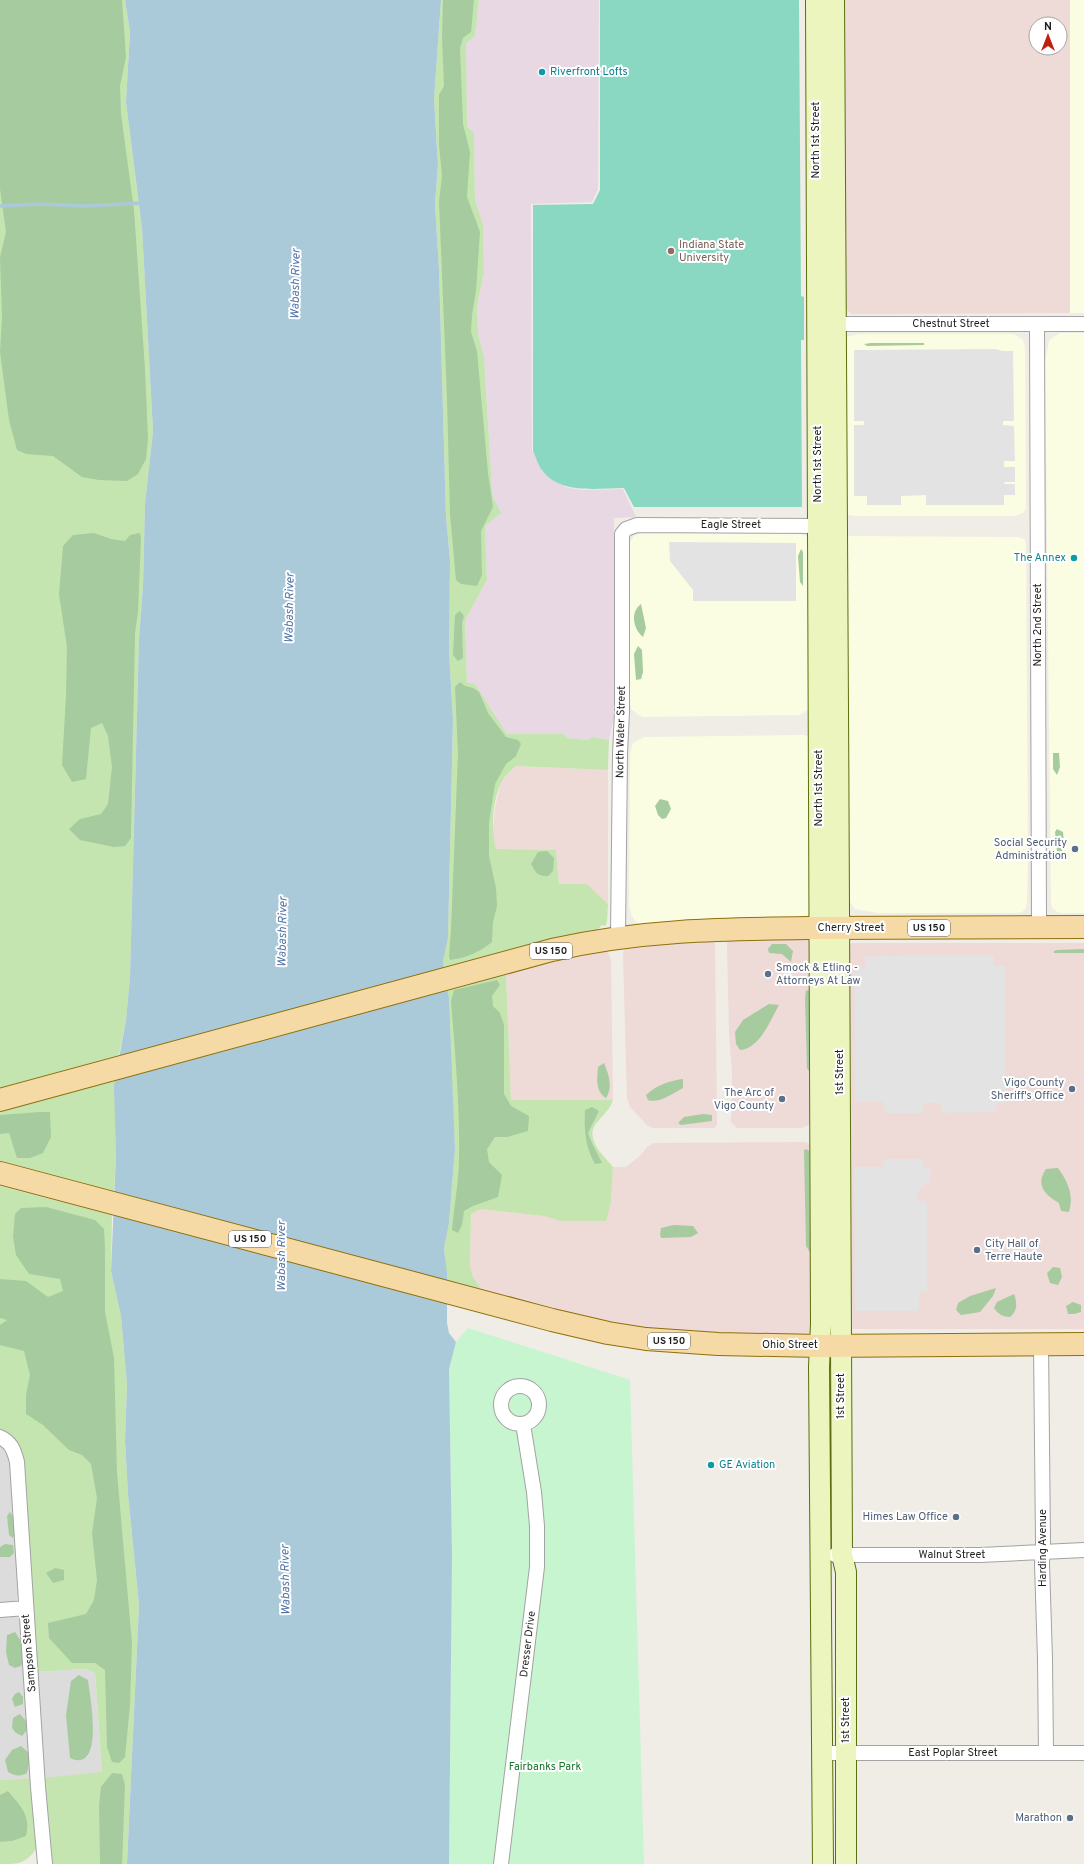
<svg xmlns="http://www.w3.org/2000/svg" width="1084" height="1864" font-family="Overpass,sans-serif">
<rect width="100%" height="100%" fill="#efede6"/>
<path fill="#dddcdc" d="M 0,1445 L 13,1463 L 19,1593 L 17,1600 L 0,1606 Z
M 0,1614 L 14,1615 L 19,1617 L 22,1623 L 33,1778 L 0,1780 Z
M 85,1669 L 95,1673 L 102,1773 L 42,1778 L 34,1672 Z"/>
<path fill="#eedad6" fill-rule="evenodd" d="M 839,0 L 1070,0 L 1070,313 L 857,314 L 852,314 L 845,309 ZM 1036,24 L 1060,24 L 1060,48 L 1036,48 Z
M 516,766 L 608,770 L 608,904 L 587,884 L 559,884 L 556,850 L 496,849 L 493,834 L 495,808 L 501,782 Z
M 811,937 L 811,1124 L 802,1128 L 737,1128 L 731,1122 L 732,1073 L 729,1034 L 727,943 L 729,939 Z
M 715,941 L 717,1125 L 714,1128 L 653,1128 L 648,1126 L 630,1107 L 627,1098 L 623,953 L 625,949 L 631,943 Z
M 852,943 L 1084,943 L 1084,1329 L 850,1329 L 849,944 Z
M 607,950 L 611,960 L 613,1100 L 511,1100 L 506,973 L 551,959 Z
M 806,1142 L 811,1146 L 813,1335 L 735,1338 L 613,1325 L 482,1290 L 473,1277 L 470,1266 L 471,1214 L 481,1209 L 544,1216 L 560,1221 L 611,1202 L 613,1167 L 626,1167 L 640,1156 L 647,1147 L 654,1143 Z"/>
<path fill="#e7d8e3" d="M 479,0 L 599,0 L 598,189 L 592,202 L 531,204 L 532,434 L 532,451 L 565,487 L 582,490 L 623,489 L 636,517 L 614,518 L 615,712 L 609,740 L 592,737 L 587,740 L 567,738 L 564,734 L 507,734 L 475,684 L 467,684 L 465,620 L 487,580 L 485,526 L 500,512 L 493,497 L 492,489 L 484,357 L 478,334 L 477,307 L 484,272 L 483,224 L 475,200 L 474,133 L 467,126 L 465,96 L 466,43 L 475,36 Z"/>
<path fill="#fafde1" d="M 1070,0 L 1084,0 L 1084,313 L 1070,313 Z
M 1061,333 L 1084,333 L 1084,913 L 1059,913 L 1052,908 L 1051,903 L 1045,362 L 1049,341 L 1053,337 Z
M 858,334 L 1014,334 L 1023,340 L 1025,347 L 1026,509 L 1023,513 L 1014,516 L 856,516 L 847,515 L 846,337 Z
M 644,532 L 799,533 L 808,537 L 810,708 L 800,715 L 642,717 L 632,710 L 630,704 L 628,546 L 634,536 Z
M 847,536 L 1019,537 L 1024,539 L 1026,543 L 1028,856 L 1027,902 L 1026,908 L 1022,912 L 1017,913 L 878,913 L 855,909 L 848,899 Z
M 803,735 L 808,736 L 812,742 L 811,910 L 806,917 L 640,925 L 635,921 L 631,915 L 629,904 L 630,753 L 633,743 L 644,737 Z"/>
<path fill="#c5e5b0" d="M 0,0 L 125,0 L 130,32 L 126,102 L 142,228 L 153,431 L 145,504 L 143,586 L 139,639 L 130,977 L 126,1020 L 119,1055 L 0,1088 Z
M 441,0 L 479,0 L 475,36 L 466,43 L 467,126 L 474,133 L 475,200 L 483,224 L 484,272 L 477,307 L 478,334 L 484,357 L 492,489 L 493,497 L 501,513 L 485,526 L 487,580 L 465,620 L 467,683 L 475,684 L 507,734 L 564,734 L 567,738 L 587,740 L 592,737 L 609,740 L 608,770 L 516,766 C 511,771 504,777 501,783 C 492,803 491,828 496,849 L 556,850 L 559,884 L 587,884 L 608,904 L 607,922 L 605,926 L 602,925 L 598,929 L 593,931 L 535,943 L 444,967 L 443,962 L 448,938 L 453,720 L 449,651 L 450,560 L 446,517 L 439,269 L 435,204 L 438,165 L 434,99 Z
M 506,973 L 511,1100 L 613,1100 C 610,1109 605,1113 599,1120 C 582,1137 602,1154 613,1167 L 611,1202 L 606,1221 L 560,1221 L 544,1216 L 481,1209 L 471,1214 L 470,1266 L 473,1277 L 482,1290 L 447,1280 L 444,1249 L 449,1223 L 455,1149 L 447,990 Z
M 115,1080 L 116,1155 L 114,1193 L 0,1163 L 0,1111 Z
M 0,1186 L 112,1215 L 111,1271 L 121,1316 L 127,1384 L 125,1441 L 128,1494 L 139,1605 L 127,1864 L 50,1864 L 42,1778 L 102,1772 L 95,1673 L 85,1669 L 34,1672 L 21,1464 L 0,1432 Z
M 33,1778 L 37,1848 C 25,1864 20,1864 0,1864 L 0,1780 Z"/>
<path fill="#a6cb9e" d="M 0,0 L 122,0 L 126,57 L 120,86 L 121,114 L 134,210 L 145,369 L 148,439 L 146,459 L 138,474 L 127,481 L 99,480 L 82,477 L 53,456 L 26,454 L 17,450 L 9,420 L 0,352 L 2,317 L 0,257 L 6,232 L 0,189 Z
M 443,0 L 474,0 L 471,32 L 463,38 L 460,48 L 463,124 L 470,152 L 467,197 L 480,232 L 476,291 L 472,315 L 471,332 L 477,351 L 488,473 L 493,507 L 481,531 L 482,575 L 477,586 L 461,584 L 456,580 L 450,514 L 447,398 L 439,201 L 442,176 L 439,145 L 439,95 L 444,86 L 442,38 Z
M 871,343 L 924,343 L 924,345 L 867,346 L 864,344 Z
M 94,533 L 111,539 L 125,541 L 130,535 L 140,533 L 141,539 L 138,612 L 135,634 L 131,838 L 125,846 L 114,847 L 80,840 L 69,829 L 80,819 L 101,814 L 108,804 L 112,767 L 108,736 L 102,723 L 91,728 L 86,779 L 72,782 L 62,765 L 66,696 L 67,647 L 59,594 L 63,546 L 73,535 Z
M 801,549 L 803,552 L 803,586 L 800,582 L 798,556 Z
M 641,604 L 646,628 L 643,637 C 633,629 630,612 641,604 Z
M 460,611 L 464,616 L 462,623 L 463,658 L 458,661 L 453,655 L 455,615 Z
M 638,646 L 642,650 L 643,672 L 641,679 L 636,680 L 634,654 Z
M 460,682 L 465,686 L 473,688 L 479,692 L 488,713 L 506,737 L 518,740 L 521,744 L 516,756 L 506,764 L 495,784 L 489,822 L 489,856 L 496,888 L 497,906 L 493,922 L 492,942 C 480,952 466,958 450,960 L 449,956 L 451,930 L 458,754 L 455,687 Z
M 1053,753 L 1059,753 L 1060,767 L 1057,775 L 1053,769 Z
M 660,799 L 668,801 L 671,809 L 666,818 L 662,819 L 658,815 L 655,806 Z
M 1057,829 L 1063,832 L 1064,843 L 1062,852 L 1057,852 L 1055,832 Z
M 547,851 L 554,858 L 553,871 L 548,876 C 537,876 536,873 531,864 L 538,852 Z
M 772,944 L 786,944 L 793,951 L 791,962 L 782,954 L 769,953 L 768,949 Z
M 1084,949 L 1084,953 L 1054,953 L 1054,951 L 1057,950 Z
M 497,980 L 500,985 L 492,996 L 493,1006 L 500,1013 L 504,1025 L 504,1094 L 511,1106 L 529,1116 L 528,1131 L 507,1137 L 495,1137 L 487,1149 L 489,1162 L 502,1175 L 498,1197 L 473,1206 L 464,1211 L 462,1225 L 458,1233 L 452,1230 C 454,1205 459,1181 459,1157 C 460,1105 455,1053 451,1001 L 454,990 Z
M 806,990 L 809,991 L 810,995 L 809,1071 L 807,1068 L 805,998 Z
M 769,1004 L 779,1005 C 770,1021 760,1048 740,1050 L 736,1044 L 735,1032 L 743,1020 Z
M 604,1063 C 609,1075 613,1087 606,1098 C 595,1091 597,1078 598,1067 Z
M 683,1079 L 683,1088 C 673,1093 659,1104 648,1100 L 646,1095 C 657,1085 669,1081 683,1079 Z
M 592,1107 L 599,1111 L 588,1133 L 591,1141 L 602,1163 L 595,1164 C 585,1146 584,1130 585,1110 Z
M 40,1112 L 50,1112 L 51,1137 L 43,1153 L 30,1158 L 17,1158 L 9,1133 L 0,1134 L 0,1115 Z
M 703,1114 L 712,1115 L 712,1121 L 681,1125 L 678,1123 L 684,1117 Z
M 806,1149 L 809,1151 L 810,1252 L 806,1246 L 804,1150 Z
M 1058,1168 C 1068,1182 1074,1195 1069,1212 L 1061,1211 L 1059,1203 C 1045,1195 1035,1185 1046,1169 Z
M 46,1207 L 95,1220 L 104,1229 L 105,1247 L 105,1312 L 114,1358 L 117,1473 L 132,1643 L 130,1705 L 125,1757 L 119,1763 L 112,1762 L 107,1747 L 105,1670 L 95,1663 L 72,1663 L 49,1638 L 48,1623 L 86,1614 L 94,1600 L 97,1580 L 92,1533 L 97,1498 L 91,1464 L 82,1455 L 69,1450 L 43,1425 L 26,1414 L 26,1395 L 30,1375 L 24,1351 L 0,1345 L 0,1325 L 7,1320 L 0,1318 L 0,1279 L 26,1281 L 48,1297 L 63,1291 L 60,1279 L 29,1274 L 16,1255 L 13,1236 L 15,1214 L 21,1208 Z
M 674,1225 L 693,1226 L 698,1233 L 691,1237 L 661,1238 L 660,1234 L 661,1228 Z
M 1053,1267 L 1060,1268 L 1062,1277 L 1058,1285 L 1050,1283 L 1047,1273 Z
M 996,1288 L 993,1296 L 980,1312 L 961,1315 L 956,1310 L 958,1303 L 970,1296 Z
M 1014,1294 C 1017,1302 1018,1311 1010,1317 C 1003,1317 998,1314 994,1308 L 997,1302 Z
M 1073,1302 L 1081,1305 L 1081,1312 L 1074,1314 L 1068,1314 L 1066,1306 Z
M 10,1512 C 15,1519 17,1530 13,1538 L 9,1535 L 7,1516 Z
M 5,1544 L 13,1545 L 14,1553 L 10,1557 L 0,1557 L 0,1547 Z
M 55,1568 L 64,1570 L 64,1580 L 53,1583 L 46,1573 Z
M 15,1632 C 22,1642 29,1654 21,1666 L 15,1668 L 9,1665 L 6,1652 L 7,1635 Z
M 79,1675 L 88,1680 C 90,1696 105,1774 70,1758 L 66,1715 L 71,1681 Z
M 19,1692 L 23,1697 L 23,1704 L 15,1707 L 12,1699 L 15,1694 Z
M 20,1714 L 26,1721 L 26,1731 L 22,1736 L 16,1733 L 12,1728 L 13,1718 Z
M 21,1746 L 28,1752 L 29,1763 L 27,1773 C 19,1777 15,1776 8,1772 L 5,1760 L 12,1750 Z
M 112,1773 L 122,1774 L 125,1785 L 122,1864 L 100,1864 L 99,1806 L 101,1787 Z
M 8,1791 C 21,1807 31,1815 26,1836 L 12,1841 L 0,1842 L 0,1795 Z"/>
<path fill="#c6f5cf" d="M 468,1328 L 630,1380 L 644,1864 L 449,1864 L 452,1556 L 449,1369 L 456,1342 Z"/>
<path fill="#8ad8c2" d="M 600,0 L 799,0 L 801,296 L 804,297 L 804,340 L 801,340 L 802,507 L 634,507 L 624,488 C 598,488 560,495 542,470 C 538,465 536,457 533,451 L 533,205 L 593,204 L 600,190 Z"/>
<path fill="#e3e3e3" d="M 996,349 L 1002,351 L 1013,351 L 1014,421 L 1003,421 L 1003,425 L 1014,426 L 1015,461 L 1004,461 L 1004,467 L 1015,467 L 1015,482 L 1005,482 L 1004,484 L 1015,484 L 1015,495 L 1004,495 L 1004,505 L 926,505 L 926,495 L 901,496 L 901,505 L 867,505 L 867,496 L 854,496 L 854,425 L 864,425 L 864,421 L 854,421 L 854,350 Z
M 669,542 L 796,543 L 796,601 L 693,601 L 693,590 L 670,561 Z
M 994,955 L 994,966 L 1005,966 L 1006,1103 L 996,1103 L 996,1112 L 941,1113 L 941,1103 L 923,1103 L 923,1113 L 885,1113 L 884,1102 L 855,1102 L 854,969 L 865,968 L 865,956 Z
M 884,1159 L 923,1159 L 923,1168 L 930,1168 L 930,1182 L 922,1186 L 917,1196 L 917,1201 L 927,1201 L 927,1292 L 919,1292 L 919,1311 L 855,1311 L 854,1167 L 884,1167 Z"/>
<path fill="#aacad9" d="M 125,0 L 441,0 L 434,99 L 438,165 L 435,204 L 439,269 L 446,517 L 450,560 L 449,651 L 453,720 L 448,938 L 443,962 L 449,999 L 455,1149 L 449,1223 L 444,1249 L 447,1272 L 447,1323 L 449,1333 L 456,1342 L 449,1369 L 452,1556 L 449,1864 L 127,1864 L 139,1605 L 128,1494 L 125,1441 L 127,1384 L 121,1316 L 111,1271 L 116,1155 L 114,1086 L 126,1020 L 130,977 L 139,639 L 143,586 L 145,504 L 153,431 L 142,228 L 126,102 L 130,32 Z"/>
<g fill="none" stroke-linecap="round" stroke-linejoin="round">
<path stroke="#aacad9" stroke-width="3.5" d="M 0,206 L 40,204 L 85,206 L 143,203"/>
<defs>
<path id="minor" d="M 828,324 L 1084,324
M 1037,324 L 1039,927
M 618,937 L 620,754 L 622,712 L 622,534 L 626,529 L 637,525 L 826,526
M 1041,1343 L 1043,1543 L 1042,1564 L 1045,1659 L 1046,1753
M501 1405a19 19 0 1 1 38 0a19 19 0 1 1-38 0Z
M 0,1437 C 11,1442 14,1450 17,1462 L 38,1787 L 45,1864
M 835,1555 L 980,1555 L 1084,1550
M 0,1610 L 26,1608
M 823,1753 L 1084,1753
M 501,1864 L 537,1567 L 537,1526 L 534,1492 L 523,1424"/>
<path id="secondary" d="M 816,0 L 821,1324 L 819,1367 L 823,1864
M 834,0 C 839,518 838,1037 842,1555 L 846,1572 L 846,1864"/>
<path id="primary" d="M 0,1100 L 552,950 C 644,929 727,929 820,928 C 908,928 996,928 1084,927
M 0,1173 L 552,1320 L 608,1333 L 646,1339 L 718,1344 L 820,1346 L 1084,1344"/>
</defs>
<use href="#minor" stroke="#a3a3a3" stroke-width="16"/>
<use href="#secondary" stroke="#5a6f0d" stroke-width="22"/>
<use href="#primary" stroke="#8e700b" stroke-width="24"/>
<use href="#minor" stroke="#fff" stroke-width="14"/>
<use href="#secondary" stroke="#ecf5be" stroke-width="20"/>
<use href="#primary" stroke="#f5daa5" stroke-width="22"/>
</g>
<g fill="#0f9aa8" stroke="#fff" stroke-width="1.5">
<circle cx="542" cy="72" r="4"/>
<circle cx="1074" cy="558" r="4"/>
<circle cx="711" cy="1465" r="4"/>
</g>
<circle fill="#8d6e63" stroke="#fff" stroke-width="1.5" cx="671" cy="251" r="4"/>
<g fill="#5c6f8a" stroke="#fff" stroke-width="1.5">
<circle cx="1075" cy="849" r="4"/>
<circle cx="768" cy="974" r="4"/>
<circle cx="1072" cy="1089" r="4"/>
<circle cx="782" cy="1099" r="4"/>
<circle cx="977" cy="1250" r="4"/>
<circle cx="956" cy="1517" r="4"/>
<circle cx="1070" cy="1818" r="4"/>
</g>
<g text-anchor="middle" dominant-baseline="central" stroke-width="4" stroke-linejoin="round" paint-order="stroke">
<g fill="#fff" stroke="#626262" stroke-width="1">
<rect x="908" y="920" width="42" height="16" rx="3"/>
<rect x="530" y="943" width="42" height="16" rx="3"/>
<rect x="229" y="1231" width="42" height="16" rx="3"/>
<rect x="648" y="1333" width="42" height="16" rx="3"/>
</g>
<g font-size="10" font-weight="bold" fill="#1f1f1f">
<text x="929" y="928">US 150</text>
<text x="551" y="951">US 150</text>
<text x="250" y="1239">US 150</text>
<text x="669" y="1341">US 150</text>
</g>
<g font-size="11" fill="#0d838f" stroke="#fff" text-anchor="start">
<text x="550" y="72">Riverfront Lofts</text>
<text x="1066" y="558" text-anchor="end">The Annex</text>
<text x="719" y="1465">GE Aviation</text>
</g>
<g font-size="11" fill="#1f1f1f" stroke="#fff">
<text transform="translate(816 140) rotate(-90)">North 1st Street</text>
<text x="951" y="324">Chestnut Street</text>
<text transform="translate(818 464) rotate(-90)">North 1st Street</text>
<text x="731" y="525">Eagle Street</text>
<text transform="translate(1038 625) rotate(-90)">North 2nd Street</text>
<text transform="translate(621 732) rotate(-89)">North Water Street</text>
<text transform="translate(819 788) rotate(-90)">North 1st Street</text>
<text x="851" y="928">Cherry Street</text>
<text transform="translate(840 1072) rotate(-90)">1st Street</text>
<text x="790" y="1345">Ohio Street</text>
<text transform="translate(841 1396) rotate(-90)">1st Street</text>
<text transform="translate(1043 1548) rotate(-90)">Harding Avenue</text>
<text x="952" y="1555">Walnut Street</text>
<text transform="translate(528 1644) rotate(-83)">Dresser Drive</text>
<text transform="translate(29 1653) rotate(-95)">Sampson Street</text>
<text transform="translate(846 1720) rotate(-90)">1st Street</text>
<text x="953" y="1753">East Poplar Street</text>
</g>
<g font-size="11" fill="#785e54" stroke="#fff" text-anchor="start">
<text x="679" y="245">Indiana State<tspan x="679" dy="13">University</tspan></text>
</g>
<g font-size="11" fill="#4e5e75" stroke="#fff" text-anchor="end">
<text x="1067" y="843">Social Security<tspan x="1067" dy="13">Administration</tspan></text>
<text x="776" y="968" text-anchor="start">Smock &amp; Etling -<tspan x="776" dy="13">Attorneys At Law</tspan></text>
<text x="1064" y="1083">Vigo County<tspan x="1064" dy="13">Sheriff's Office</tspan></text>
<text x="774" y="1093">The Arc of<tspan x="774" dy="13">Vigo County</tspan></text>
<text x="985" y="1244" text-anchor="start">City Hall of<tspan x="985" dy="13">Terre Haute</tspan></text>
<text x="948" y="1517">Himes Law Office</text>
<text x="1062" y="1818">Marathon</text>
</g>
<g font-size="11" fill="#147626" stroke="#fff">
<text x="545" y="1767">Fairbanks Park</text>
</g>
<g font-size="12" font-style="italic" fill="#5274a8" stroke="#fff">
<text transform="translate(296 284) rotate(-89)">Wabash River</text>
<text transform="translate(290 608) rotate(-89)">Wabash River</text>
<text transform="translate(283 932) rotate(-89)">Wabash River</text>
<text transform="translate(282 1256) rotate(-90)">Wabash River</text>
<text transform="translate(286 1580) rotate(-91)">Wabash River</text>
</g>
</g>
<g transform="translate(1048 36)"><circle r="19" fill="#ffffff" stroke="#a5a5a5"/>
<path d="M0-3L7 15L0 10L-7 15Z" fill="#bf210f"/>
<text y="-6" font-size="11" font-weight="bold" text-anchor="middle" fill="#1f1f1f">N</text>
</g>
</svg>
